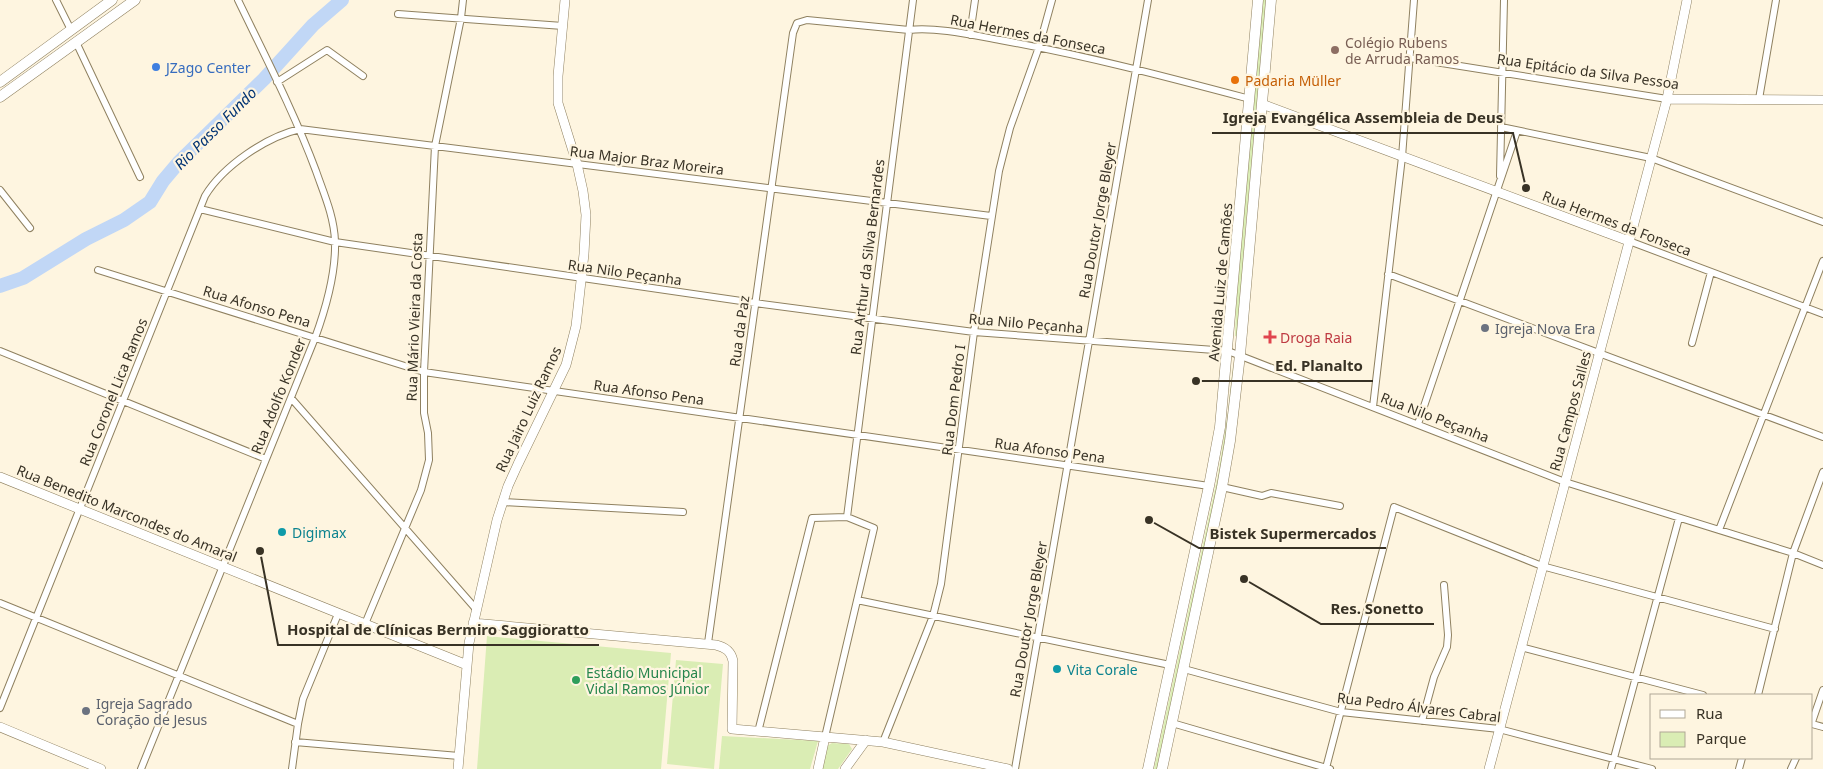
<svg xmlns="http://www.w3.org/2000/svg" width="1823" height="769" font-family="'Noto Sans',sans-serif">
<rect width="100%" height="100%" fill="#fef5e0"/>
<path fill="#daedb4" d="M 1262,0 L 1267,0 L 1245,234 L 1239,335 L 1238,337 L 1235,336 L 1237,281 Z
M 1233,365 L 1230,425 L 1158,769 L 1154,769 L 1218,475 L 1228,412 Z
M 487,636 L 671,653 L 661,769 L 477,769 Z
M 676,660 L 723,664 L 714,769 L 667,764 Z
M 722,736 L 818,741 L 810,769 L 719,769 Z
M 832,743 L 849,744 L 852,749 L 838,769 L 822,769 L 827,746 Z"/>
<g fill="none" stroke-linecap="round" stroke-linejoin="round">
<path stroke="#c1d7f6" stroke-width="14" d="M 0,286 L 23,278 L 86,239 L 124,220 L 150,202 L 163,181 L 179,162 L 264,79 L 313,25 L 342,0"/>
<defs>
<path id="street" d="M 56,0 L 71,30
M 398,14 L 563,26
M 970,35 L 975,0
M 76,42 L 140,177
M 1410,58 L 1667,99
M 277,82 L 327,50 L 363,76
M 1759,99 L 1776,0
M 1501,127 L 1651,158 L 1823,222
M 1500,176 L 1504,0
M 0,190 L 30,228
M 200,209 L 335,242 L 755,303 L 974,332 L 1228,351 L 1565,482 L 1793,553 L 1823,565
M 1629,241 L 1823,314
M 98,270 L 424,372 L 1209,486
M 1388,274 L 1823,437
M 1692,343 L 1711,272
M 0,351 L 266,459
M 291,398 L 476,609
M 1373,407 L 1402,157 L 1414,0
M 1418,424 L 1517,131
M 1222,487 L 1262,496 L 1271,493 L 1340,506
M 503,502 L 683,512
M 847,517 L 913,0
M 1719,530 L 1823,261
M 857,600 L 1170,665
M 0,603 L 298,724
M 365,624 L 421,490 L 429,460 L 428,433 L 424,413 L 424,372 L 435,146 L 461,18 L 463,0
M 708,643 L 793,33 L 797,23 L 807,20 L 909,30 C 937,27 972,35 1000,40 C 1084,55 1167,77 1250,99
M 1521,647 L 1703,695
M 1184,669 L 1341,712 L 1499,729 L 1652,769
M 1758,695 L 1793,553 L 1823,472
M 0,708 L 205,196 C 223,166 266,137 300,129 L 991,216
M 1422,721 L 1434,677 L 1447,647 L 1448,635 L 1444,585
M 1812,722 L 1823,690
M 1172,723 L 1330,769
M 1812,724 L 1823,727
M 758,732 L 812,518 L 847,517 L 874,528 L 825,737
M 295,742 L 459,756
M 883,742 L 933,616 L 941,584 L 974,332 L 999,171 L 1010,128 L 1039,47 L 1052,0
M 1326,768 L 1394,507 L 1542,566 L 1775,629
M 141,769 L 315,338 C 326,308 336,272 335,241 C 334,216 324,194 316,171 C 294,112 265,56 238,0
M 292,769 L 298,724 L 303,699 L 338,614
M 1015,769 L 1148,0
M 1611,769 L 1679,518
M 1739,769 L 1742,758
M 1791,769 L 1796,758"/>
<path id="secondary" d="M 1667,99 L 1823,100
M 1262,104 L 1629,241
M 0,477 L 467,665
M 473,623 L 716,645 C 725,647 731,651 733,661 L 732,729 L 883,742 L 1008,769
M 0,727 L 101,769
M 458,769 L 469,643 L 497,520 L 508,486 L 518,464 L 566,365 L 576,326 L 584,254 L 586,215 L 583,191 L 577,164 L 558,103 L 558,76 L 565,0
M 818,769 L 825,737
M 845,769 L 866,740
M 1489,769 L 1667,99 L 1687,0"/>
<path id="primary" d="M 0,82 L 112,0
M 0,97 L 135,0
M 1148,769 L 1209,486 L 1220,427 L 1258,0
M 1162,769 L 1222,487 L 1230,441 L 1240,355 L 1271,0"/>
</defs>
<use href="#street" stroke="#8f8160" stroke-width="8"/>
<use href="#secondary" stroke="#8f8160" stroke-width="10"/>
<use href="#primary" stroke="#8f8160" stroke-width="11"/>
<use href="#street" stroke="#fff" stroke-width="6"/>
<use href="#secondary" stroke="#fff" stroke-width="9"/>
<use href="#primary" stroke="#fff" stroke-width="10"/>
</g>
<circle fill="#8d6e63" stroke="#fef5e0" stroke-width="2" cx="1335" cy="50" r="5"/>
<circle fill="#3f7fe0" stroke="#fef5e0" stroke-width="2" cx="156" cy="67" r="5"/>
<circle fill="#e8710a" stroke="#fef5e0" stroke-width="2" cx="1235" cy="80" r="5"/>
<g fill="#6b7280" stroke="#fef5e0" stroke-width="2">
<circle cx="1485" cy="328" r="5"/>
<circle cx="86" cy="711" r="5"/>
</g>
<path fill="#e0444e" stroke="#fef5e0" stroke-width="2" d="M1267.5 329.5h5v5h5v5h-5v5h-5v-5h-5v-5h5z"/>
<g fill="#0f9aa8" stroke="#fef5e0" stroke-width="2">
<circle cx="282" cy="532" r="5"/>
<circle cx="1057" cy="669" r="5"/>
</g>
<circle fill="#2e9e5b" stroke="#fef5e0" stroke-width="2" cx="576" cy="680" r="5"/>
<g text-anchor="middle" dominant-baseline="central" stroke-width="4.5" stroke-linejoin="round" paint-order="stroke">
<g font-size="14" fill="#383225" stroke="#fef5e0">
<text transform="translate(1028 34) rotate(11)">Rua Hermes da Fonseca</text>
<text transform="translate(1588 71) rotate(8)">Rua Epitácio da Silva Pessoa</text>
<text transform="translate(647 160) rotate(7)">Rua Major Braz Moreira</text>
<text transform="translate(1097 220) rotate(-80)">Rua Doutor Jorge Bleyer</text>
<text transform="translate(1617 223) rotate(21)">Rua Hermes da Fonseca</text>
<text transform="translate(867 257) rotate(-83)">Rua Arthur da Silva Bernardes</text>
<text transform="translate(625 272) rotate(8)">Rua Nilo Peçanha</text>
<text transform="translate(1220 282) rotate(-85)">Avenida Luiz de Camões</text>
<text transform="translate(257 306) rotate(17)">Rua Afonso Pena</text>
<text transform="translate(414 317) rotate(-88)">Rua Mário Vieira da Costa</text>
<text transform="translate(1026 323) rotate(5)">Rua Nilo Peçanha</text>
<text transform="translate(739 331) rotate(-82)">Rua da Paz</text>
<text transform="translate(113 392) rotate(-68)">Rua Coronel Lica Ramos</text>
<text transform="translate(649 392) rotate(8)">Rua Afonso Pena</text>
<text transform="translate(278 396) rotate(-68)">Rua Adolfo Konder</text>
<text transform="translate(953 400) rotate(-83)">Rua Dom Pedro I</text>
<text transform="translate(528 409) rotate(-65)">Rua Jairo Luiz Ramos</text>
<text transform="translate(1570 411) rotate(-75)">Rua Campos Salles</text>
<text transform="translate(1435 417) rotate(21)">Rua Nilo Peçanha</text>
<text transform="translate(1050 450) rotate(8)">Rua Afonso Pena</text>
<text transform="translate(127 513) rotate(22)">Rua Benedito Marcondes do Amaral</text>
<text transform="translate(1028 619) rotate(-80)">Rua Doutor Jorge Bleyer</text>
<text transform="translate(1419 707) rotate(7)">Rua Pedro Álvares Cabral</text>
</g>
<g font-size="14" fill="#785e54" stroke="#fef5e0" text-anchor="start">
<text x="1345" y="42">Colégio Rubens<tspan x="1345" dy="16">de Arruda Ramos</tspan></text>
</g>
<g font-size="14" fill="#366cbe" stroke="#fef5e0" text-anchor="start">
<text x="166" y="67">JZago Center</text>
</g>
<g font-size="14" fill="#c56008" stroke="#fef5e0" text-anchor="start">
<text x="1245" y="80">Padaria Müller</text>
</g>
<g font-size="14" fill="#5b616d" stroke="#fef5e0" text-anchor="start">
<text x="1495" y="328">Igreja Nova Era</text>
<text x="96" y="703">Igreja Sagrado<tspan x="96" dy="16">Coração de Jesus</tspan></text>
</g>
<g font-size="14" fill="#be3a42" stroke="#fef5e0" text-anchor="start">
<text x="1280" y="337">Droga Raia</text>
</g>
<g font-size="14" fill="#0d838f" stroke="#fef5e0" text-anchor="start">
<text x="292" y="532">Digimax</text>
<text x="1067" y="669">Vita Corale</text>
</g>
<g font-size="14" fill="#27864d" stroke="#fef5e0" text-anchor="start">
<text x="586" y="672">Estádio Municipal<tspan x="586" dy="16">Vidal Ramos Júnior</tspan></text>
</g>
<g font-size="15" font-style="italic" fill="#003373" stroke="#fef5e0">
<text transform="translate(215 128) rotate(-45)">Rio Passo Fundo</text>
</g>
</g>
<path fill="none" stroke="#383225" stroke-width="2" d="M1526 188L1513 133H1212M1196 381L1265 381H1373M1149 520L1199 548H1386M1244 579L1321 624H1434M260 551L278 645H599"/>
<g fill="#383225" stroke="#fef5e0" stroke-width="2">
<circle cx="1526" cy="188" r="5"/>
<circle cx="1196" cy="381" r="5"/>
<circle cx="1149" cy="520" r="5"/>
<circle cx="1244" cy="579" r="5"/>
<circle cx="260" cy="551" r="5"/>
</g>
<g font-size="15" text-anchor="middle" font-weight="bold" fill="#383225" stroke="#fef5e0" stroke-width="4.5" stroke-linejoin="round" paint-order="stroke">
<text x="1363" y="123">Igreja Evangélica Assembleia de Deus</text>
<text x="1319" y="371">Ed. Planalto</text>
<text x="1293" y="539">Bistek Supermercados</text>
<text x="1377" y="614">Res. Sonetto</text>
<text x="438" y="635">Hospital de Clínicas Bermiro Saggioratto</text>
</g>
<rect x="1650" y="694" width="162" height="65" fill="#fef5e0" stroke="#afa795"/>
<rect x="1660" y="710" width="25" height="8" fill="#ffffff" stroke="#afa795"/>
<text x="1696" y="719" font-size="15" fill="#383225">Rua</text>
<rect x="1660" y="732" width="25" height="15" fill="#daedb4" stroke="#afa795"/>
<text x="1696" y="744" font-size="15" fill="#383225">Parque</text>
</svg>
